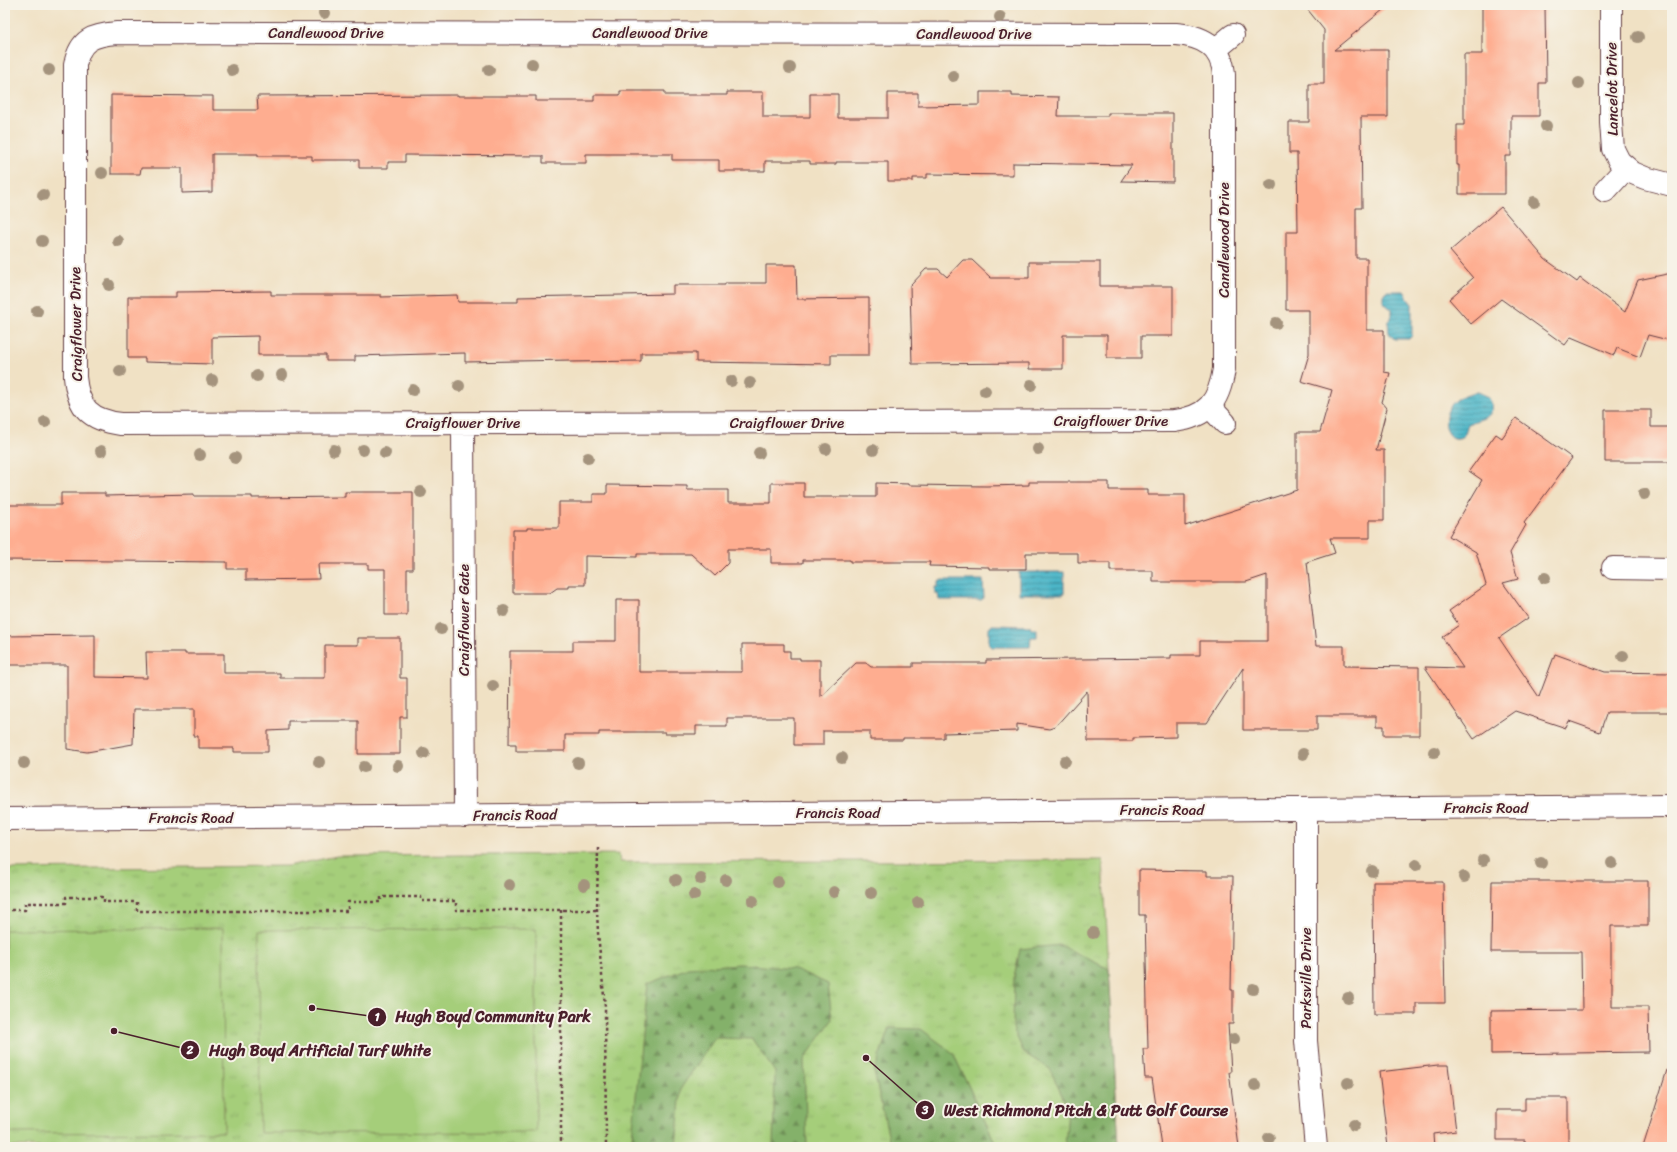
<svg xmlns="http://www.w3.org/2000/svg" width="1677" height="1152" font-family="Sriracha,sans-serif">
<defs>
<pattern id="grass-tufts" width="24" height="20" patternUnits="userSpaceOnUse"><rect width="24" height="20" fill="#a5ce7a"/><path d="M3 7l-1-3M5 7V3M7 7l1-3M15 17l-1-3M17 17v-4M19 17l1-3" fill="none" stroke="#90b06a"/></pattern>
<pattern id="forest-firs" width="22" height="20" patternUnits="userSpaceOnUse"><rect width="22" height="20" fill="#84b16a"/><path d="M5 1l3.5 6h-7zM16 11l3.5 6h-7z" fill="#6e8f57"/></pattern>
<pattern id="water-rules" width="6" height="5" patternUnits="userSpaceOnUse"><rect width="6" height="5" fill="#4bb6c8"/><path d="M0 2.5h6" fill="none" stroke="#4093a3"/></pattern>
</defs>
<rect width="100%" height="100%" fill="#f7f3e8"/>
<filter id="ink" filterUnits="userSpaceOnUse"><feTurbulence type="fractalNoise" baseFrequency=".025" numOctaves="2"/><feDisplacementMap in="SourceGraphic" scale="8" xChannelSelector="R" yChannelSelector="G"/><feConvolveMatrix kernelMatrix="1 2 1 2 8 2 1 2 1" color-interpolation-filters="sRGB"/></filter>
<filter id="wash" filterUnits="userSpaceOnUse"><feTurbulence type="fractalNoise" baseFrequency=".012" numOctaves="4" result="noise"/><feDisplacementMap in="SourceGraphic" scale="16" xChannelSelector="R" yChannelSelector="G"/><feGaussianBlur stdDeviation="0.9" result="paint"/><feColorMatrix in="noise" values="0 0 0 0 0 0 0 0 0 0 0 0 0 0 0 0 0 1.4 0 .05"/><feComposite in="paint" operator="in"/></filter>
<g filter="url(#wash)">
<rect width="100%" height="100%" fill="#f0e1c4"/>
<path fill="url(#grass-tufts)" stroke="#787652" d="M 619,854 L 620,862 L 1103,860 L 1119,1147 L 5,1147 L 5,869 L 287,866 L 337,856 Z"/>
<path fill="url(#forest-firs)" stroke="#67684a" d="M 1060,945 L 1109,969 L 1119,1147 L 1065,1147 L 1068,1109 L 1050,1069 L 1024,1053 L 1013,1028 L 1014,978 L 1020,949 Z
M 740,964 L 795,969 L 828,984 L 832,1020 L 804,1060 L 807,1147 L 773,1147 L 775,1072 L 752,1039 L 715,1038 L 681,1088 L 676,1147 L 631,1147 L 647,984 L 688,968 Z
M 889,1028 L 921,1029 L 953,1053 L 994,1140 L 995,1147 L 891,1147 L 874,1072 Z"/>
<path fill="#a5ce7a" stroke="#787652" d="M 223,928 L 224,1132 L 5,1133 L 5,930 Z
M 536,929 L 536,1132 L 260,1133 L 259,930 Z"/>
<path fill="url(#water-rules)" stroke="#4a6a7a" d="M 1386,291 L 1404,291 L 1406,294 L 1407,298 L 1412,304 L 1412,336 L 1409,339 L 1394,339 L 1389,333 L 1388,322 L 1391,319 L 1391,309 L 1383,302 L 1383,295 Z
M 1478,392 C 1483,394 1489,397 1491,402 C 1496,420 1478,418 1468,424 C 1466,427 1467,432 1464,435 C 1444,452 1430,397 1478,392 Z
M 1019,572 L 1064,572 L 1064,594 L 1019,594 Z
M 942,580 L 983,580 L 984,598 L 981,600 L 939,600 L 938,594 L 935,594 L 935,587 L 938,587 L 938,582 Z
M 992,625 L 1030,626 L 1031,629 L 1037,629 L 1037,637 L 1031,637 L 1030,647 L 992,647 L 989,644 L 989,628 Z"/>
<g id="blocks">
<path fill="#fead90" d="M 1304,5 L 1389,5 L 1334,50 L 1388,50 L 1388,117 L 1361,117 L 1362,208 L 1356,208 L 1356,258 L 1367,258 L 1367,330 L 1384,330 L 1384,372 L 1390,373 L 1382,402 L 1387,408 L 1376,450 L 1384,450 L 1384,520 L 1370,520 L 1370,538 L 1330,538 L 1335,553 L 1307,562 L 1316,646 L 1344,646 L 1344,666 L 1419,667 L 1419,735 L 1384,735 L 1384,726 L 1377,726 L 1377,716 L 1317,716 L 1317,730 L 1243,730 L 1243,668 L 1207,723 L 1176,723 L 1176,737 L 1133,738 L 1133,741 L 1088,741 L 1087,691 L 1055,727 L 1049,729 L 1017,724 L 1017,731 L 944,733 L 944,738 L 903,738 L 903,740 L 870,740 L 870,731 L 823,731 L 823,745 L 794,745 L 794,718 L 727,718 L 727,726 L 696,726 L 696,734 L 665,734 L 665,732 L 599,732 L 599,735 L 565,735 L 565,751 L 516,751 L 516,744 L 509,744 L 510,651 L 573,651 L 573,641 L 616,641 L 616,600 L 639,600 L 639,672 L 742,672 L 742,644 L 784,644 L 784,651 L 790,651 L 790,658 L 800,658 L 800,660 L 820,660 L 820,697 L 856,663 L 866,663 L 871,667 L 913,667 L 913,663 L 986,663 L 986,660 L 1171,658 L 1171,655 L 1200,655 L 1200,641 L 1267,641 L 1267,575 L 1246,582 L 1153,582 L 1153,571 L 1110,571 L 1110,563 L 1078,563 L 1078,553 L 1026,553 L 1026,569 L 989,569 L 989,567 L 929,566 L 930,562 L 850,562 L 850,560 L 803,560 L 803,563 L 771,563 L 771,549 L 728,549 L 728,563 L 715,576 L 691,554 L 637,554 L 637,557 L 585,556 L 585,585 L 569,585 L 569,588 L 557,588 L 550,593 L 513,593 L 513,530 L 527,530 L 527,528 L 559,528 L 559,502 L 593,502 L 593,494 L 607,494 L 607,485 L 687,486 L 687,490 L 728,490 L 728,503 L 771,503 L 771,483 L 804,483 L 804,497 L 876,497 L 876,483 L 909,484 L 909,485 L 986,486 L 1029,485 L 1029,482 L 1109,482 L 1109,490 L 1148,490 L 1148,495 L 1185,495 L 1185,526 L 1297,490 L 1297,432 L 1320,432 L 1332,390 L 1301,381 L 1309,354 L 1309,310 L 1286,310 L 1286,232 L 1298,232 L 1297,153 L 1289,153 L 1289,122 L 1309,122 L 1309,84 L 1324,84 L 1324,30 Z
M 1482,5 L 1545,5 L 1546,83 L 1539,83 L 1539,116 L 1511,116 L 1511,156 L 1505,156 L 1505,194 L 1459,194 L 1459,165 L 1457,165 L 1457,125 L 1464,125 L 1464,54 L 1482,54 Z
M 620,91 L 665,91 L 665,95 L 727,95 L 727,92 L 763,92 L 763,117 L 810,117 L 810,94 L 838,94 L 838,118 L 888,118 L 888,93 L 918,93 L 918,106 L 980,105 L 980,92 L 1012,92 L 1012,96 L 1059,97 L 1058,116 L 1108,116 L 1108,113 L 1173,113 L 1173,182 L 1121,181 L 1132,165 L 1013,163 L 1013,175 L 927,174 L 927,178 L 913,178 L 913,181 L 888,181 L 888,162 L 836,162 L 836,164 L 810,164 L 810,161 L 765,161 L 765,171 L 719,171 L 719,160 L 672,160 L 672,154 L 586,154 L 586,163 L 543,163 L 543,156 L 405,155 L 405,162 L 388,162 L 388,168 L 359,168 L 359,160 L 312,160 L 312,156 L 258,156 L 258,154 L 212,154 L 212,192 L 182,193 L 182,168 L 141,168 L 140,174 L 111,174 L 111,95 L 213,96 L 213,110 L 258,110 L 257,96 L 458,95 L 458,96 L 536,96 L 536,101 L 594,101 L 594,95 L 620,95 Z
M 1501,207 L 1545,259 L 1577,282 L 1580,278 L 1625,312 L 1638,280 L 1672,273 L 1672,341 L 1648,335 L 1640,357 L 1617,348 L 1614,355 L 1571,337 L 1565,345 L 1501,299 L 1471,324 L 1449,299 L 1473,278 L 1450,251 Z
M 963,260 L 972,260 L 991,278 L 1029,278 L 1029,262 L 1100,262 L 1100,286 L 1173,286 L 1173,336 L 1141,336 L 1141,358 L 1107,358 L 1107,335 L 1063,335 L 1063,369 L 1029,369 L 1029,363 L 912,364 L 910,286 L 926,269 L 938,269 L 947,277 Z
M 766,265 L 796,265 L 797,299 L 869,298 L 869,355 L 831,355 L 831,364 L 696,362 L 696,353 L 641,353 L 641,361 L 570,362 L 570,360 L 465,362 L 465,353 L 355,356 L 355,361 L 326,361 L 326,355 L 258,355 L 258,336 L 212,337 L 212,364 L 145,362 L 145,358 L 128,358 L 128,297 L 176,297 L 176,292 L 271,291 L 271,295 L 381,295 L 381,297 L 457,295 L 458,302 L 518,302 L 518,297 L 673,294 L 673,285 L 725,285 L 725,283 L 766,283 Z
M 1605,410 L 1651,410 L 1651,427 L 1672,427 L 1672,462 L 1605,462 Z
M 1516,418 L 1572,458 L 1524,523 L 1526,525 L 1510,553 L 1518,579 L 1503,583 L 1528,618 L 1499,638 L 1539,697 L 1555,654 L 1605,672 L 1672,673 L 1672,712 L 1607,712 L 1600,732 L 1569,721 L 1566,728 L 1515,711 L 1474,739 L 1425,667 L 1463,668 L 1442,637 L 1459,625 L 1449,611 L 1486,585 L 1476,552 L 1449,536 L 1482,480 L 1469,471 L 1496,434 L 1502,438 Z
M 345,492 L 413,492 L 413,569 L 407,569 L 407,615 L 385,615 L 385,569 L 368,569 L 368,564 L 318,564 L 319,579 L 246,580 L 246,569 L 227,569 L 227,562 L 5,560 L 5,505 L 61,505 L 61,493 L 105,493 L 105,496 L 194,494 L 194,496 L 252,496 L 252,498 L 345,497 Z
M 95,635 L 95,677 L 147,678 L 146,652 L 185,652 L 185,654 L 224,654 L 224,673 L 280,673 L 280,678 L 325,678 L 325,645 L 358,645 L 358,638 L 400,638 L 400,678 L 407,678 L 407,717 L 400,717 L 400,754 L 358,754 L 358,721 L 288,721 L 288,730 L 268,731 L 268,752 L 234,752 L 234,748 L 198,748 L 198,736 L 194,736 L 194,709 L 134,709 L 133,744 L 87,752 L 67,749 L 67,665 L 5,665 L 5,636 Z
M 1139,870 L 1207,871 L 1207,876 L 1233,876 L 1231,990 L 1233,990 L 1233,1024 L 1228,1024 L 1231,1072 L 1229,1072 L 1239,1147 L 1162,1147 L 1152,1078 L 1145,1078 L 1143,1049 L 1148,1049 L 1145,915 L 1139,915 Z
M 1492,881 L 1648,881 L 1648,926 L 1611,926 L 1611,982 L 1612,982 L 1612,1007 L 1648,1007 L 1649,1052 L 1491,1054 L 1491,1011 L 1582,1010 L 1581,952 L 1491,952 Z
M 1373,882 L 1443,882 L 1445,1003 L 1416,1003 L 1416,1014 L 1374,1014 Z
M 1438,1065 L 1448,1065 L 1456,1131 L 1433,1134 L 1434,1147 L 1388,1147 L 1379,1072 Z
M 1667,1070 L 1672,1070 L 1672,1147 L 1643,1147 Z
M 1525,1098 L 1568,1098 L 1568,1147 L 1525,1147 L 1525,1140 L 1497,1140 L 1497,1110 L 1525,1110 Z"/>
</g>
</g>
<g filter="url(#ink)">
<use href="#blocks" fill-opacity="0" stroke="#633c42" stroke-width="1"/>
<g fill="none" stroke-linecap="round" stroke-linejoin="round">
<defs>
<path id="street" d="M 1611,5 L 1611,123 L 1613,149 L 1619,161 L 1633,173 L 1645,178 L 1672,185
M 117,33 L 1176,34 C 1202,36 1222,46 1224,75 L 1224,369 C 1219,402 1207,417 1174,421 L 121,424 C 90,420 78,408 75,377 L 75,65 C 80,39 93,35 117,33 Z
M 1215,50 L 1233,35
M 1605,191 L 1626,168
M 1210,407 L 1225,423
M 463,424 L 465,816
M 1613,568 L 1672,569
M 1306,809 L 1306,1041 L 1316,1147"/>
<path id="secondary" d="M 5,819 L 1672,806"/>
</defs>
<use href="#street" stroke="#633c42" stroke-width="24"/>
<use href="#secondary" stroke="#633c42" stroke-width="24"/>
<path stroke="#633c42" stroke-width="2.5" stroke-dasharray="3 3" stroke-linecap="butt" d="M 598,848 L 597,910 L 598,933 L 605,1007 L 606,1147
M 5,910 L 25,910 L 25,903 L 66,903 L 66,897 L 104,897 L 104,902 L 137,902 L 137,911 L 348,911 L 348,902 L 381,902 L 381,897 L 421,897 L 421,901 L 456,901 L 456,910 L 597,910
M 561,910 L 561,1147"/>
<use href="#street" stroke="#fff" stroke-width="22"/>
<use href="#secondary" stroke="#fff" stroke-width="22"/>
</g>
<g fill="#a4937d">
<circle cx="324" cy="13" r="6"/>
<circle cx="1000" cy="17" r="6"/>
<circle cx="1638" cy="37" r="6"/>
<circle cx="532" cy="64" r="6"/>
<circle cx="790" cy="68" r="6"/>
<circle cx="49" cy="70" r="6"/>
<circle cx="232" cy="70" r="6"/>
<circle cx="489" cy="70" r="6"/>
<circle cx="953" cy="76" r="6"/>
<circle cx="1579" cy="83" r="6"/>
<circle cx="1546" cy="126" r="6"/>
<circle cx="102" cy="173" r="6"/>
<circle cx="1271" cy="185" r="6"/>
<circle cx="43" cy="195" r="6"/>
<circle cx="1534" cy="202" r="6"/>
<circle cx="42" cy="241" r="6"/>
<circle cx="118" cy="241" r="6"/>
<circle cx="109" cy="285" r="6"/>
<circle cx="37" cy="311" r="6"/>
<circle cx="1276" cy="323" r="6"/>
<circle cx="120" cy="371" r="6"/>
<circle cx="282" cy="375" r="6"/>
<circle cx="257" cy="376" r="6"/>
<circle cx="212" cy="380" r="6"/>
<circle cx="731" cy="381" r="6"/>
<circle cx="750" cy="383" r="6"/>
<circle cx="1031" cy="385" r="6"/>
<circle cx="459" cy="386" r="6"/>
<circle cx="413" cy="390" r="6"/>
<circle cx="985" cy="391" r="6"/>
<circle cx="45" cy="422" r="6"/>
<circle cx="826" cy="449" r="6"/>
<circle cx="1038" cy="449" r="6"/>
<circle cx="334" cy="450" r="6"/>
<circle cx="363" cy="450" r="6"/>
<circle cx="873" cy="450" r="6"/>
<circle cx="101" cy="451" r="6"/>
<circle cx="385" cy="453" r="6"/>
<circle cx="759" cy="453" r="6"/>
<circle cx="200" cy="455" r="6"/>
<circle cx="235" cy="458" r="6"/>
<circle cx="588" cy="458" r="6"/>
<circle cx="421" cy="492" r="6"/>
<circle cx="1644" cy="494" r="6"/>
<circle cx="1545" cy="578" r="6"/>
<circle cx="504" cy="611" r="6"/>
<circle cx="441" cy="629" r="6"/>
<circle cx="1623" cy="656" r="6"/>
<circle cx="493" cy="686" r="6"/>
<circle cx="1434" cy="752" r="6"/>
<circle cx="424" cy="753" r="6"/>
<circle cx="1303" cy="754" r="6"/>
<circle cx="842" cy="758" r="6"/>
<circle cx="1065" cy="761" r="6"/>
<circle cx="319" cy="762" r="6"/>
<circle cx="24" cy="763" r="6"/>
<circle cx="578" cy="763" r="6"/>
<circle cx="398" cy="766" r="6"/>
<circle cx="364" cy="767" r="6"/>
<circle cx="1483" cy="860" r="6"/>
<circle cx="1541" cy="863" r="6"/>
<circle cx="1612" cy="863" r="6"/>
<circle cx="1416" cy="865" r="6"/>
<circle cx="1372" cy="871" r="6"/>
<circle cx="1464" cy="877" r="6"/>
<circle cx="701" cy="879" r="6"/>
<circle cx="676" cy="880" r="6"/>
<circle cx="726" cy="880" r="6"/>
<circle cx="778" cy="882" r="6"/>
<circle cx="509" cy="885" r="6"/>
<circle cx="584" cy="885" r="6"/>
<circle cx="834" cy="892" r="6"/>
<circle cx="871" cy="893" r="6"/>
<circle cx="694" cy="895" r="6"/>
<circle cx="753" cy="901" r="6"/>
<circle cx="918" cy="902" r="6"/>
<circle cx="1093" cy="933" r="6"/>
<circle cx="1253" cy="989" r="6"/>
<circle cx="1348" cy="998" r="6"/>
<circle cx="1234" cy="1039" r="6"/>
<circle cx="1348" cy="1083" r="6"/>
<circle cx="1255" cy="1085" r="6"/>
<circle cx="1354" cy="1125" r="6"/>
<circle cx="1269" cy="1138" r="6"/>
</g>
</g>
<g text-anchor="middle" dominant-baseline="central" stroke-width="4" stroke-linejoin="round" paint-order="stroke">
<g font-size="15" fill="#4a1f2b" stroke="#f7f3e8">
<text x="326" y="33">Candlewood Drive</text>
<text x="650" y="33">Candlewood Drive</text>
<text x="974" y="34">Candlewood Drive</text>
<text transform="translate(1612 89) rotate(-91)">Lancelot Drive</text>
<text transform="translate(1224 240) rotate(-90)">Candlewood Drive</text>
<text transform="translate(76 324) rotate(-91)">Craigflower Drive</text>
<text x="1111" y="421">Craigflower Drive</text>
<text x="463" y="423">Craigflower Drive</text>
<text x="787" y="423">Craigflower Drive</text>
<text transform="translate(464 620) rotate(-90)">Craigflower Gate</text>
<text x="1486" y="808">Francis Road</text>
<text x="1162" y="810">Francis Road</text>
<text x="838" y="813">Francis Road</text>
<text transform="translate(515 815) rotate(-1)">Francis Road</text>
<text x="191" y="818">Francis Road</text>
<text transform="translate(1306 978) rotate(-90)">Parksville Drive</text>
</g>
</g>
<path fill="none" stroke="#4a1f2b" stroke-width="1.5" d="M312 1008L377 1017M114 1031L190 1050M866 1058L925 1110"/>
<g fill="#4a1f2b" stroke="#f7f3e8" stroke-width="1.5">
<circle cx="312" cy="1008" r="4"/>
<circle cx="114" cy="1031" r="4"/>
<circle cx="866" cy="1058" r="4"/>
<circle cx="377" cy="1017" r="10"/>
<circle cx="190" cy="1050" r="10"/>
<circle cx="925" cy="1110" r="10"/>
</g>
<g font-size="12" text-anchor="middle" font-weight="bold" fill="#fff">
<text x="377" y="1021">1</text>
<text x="190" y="1054">2</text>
<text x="925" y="1114">3</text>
</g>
<g font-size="16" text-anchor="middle" font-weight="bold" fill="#4a1f2b" stroke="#f7f3e8" stroke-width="4" stroke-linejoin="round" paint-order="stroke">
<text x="493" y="1022">Hugh Boyd Community Park</text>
<text x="320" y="1056">Hugh Boyd Artificial Turf White</text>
<text x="1086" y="1116">West Richmond Pitch &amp; Putt Golf Course</text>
</g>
<rect width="1677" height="1152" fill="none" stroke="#f7f3e8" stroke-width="20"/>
</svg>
